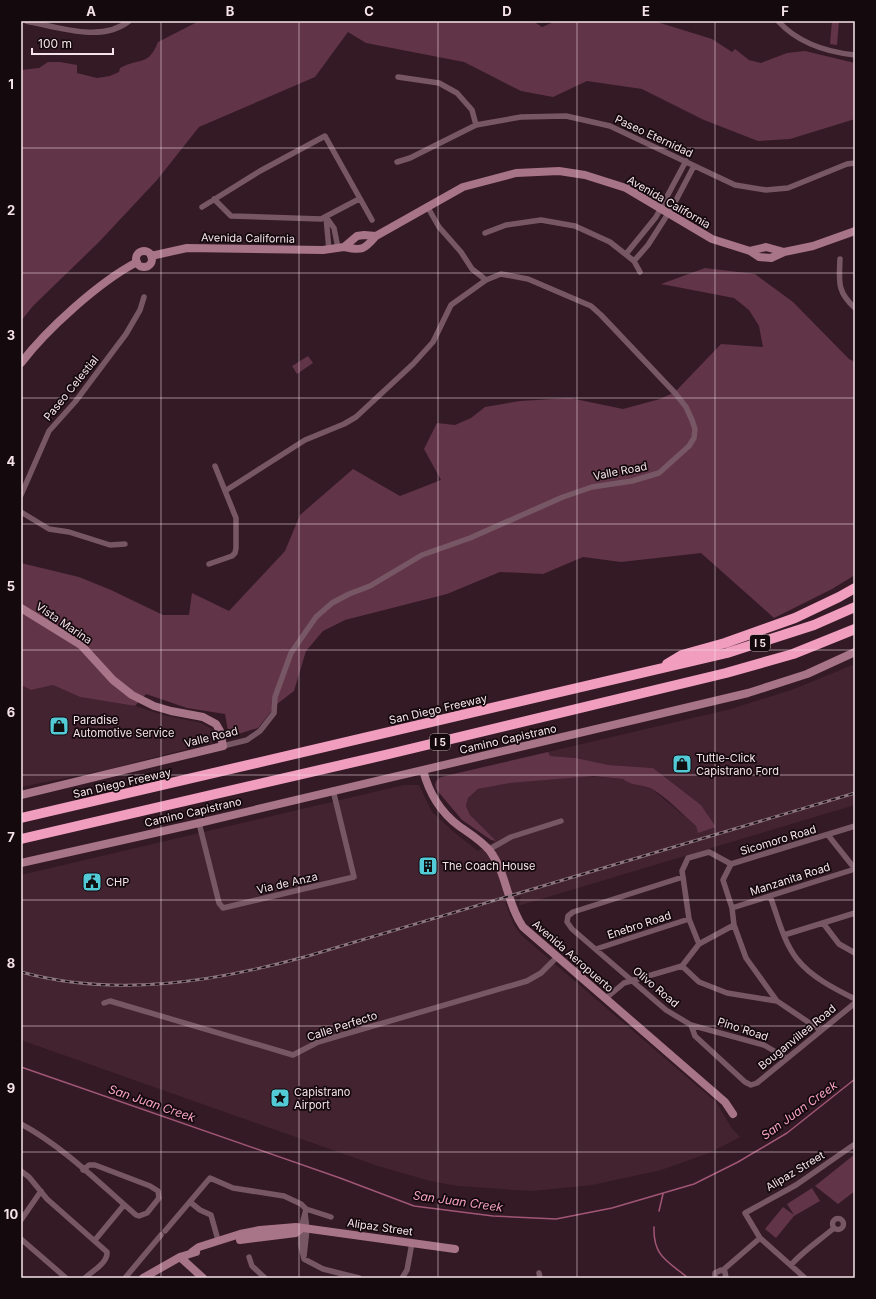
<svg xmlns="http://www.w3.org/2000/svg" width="876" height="1299" font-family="Inter,sans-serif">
<rect width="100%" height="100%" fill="#341a25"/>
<path fill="#442331" d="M 855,664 L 855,805 L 521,905 L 519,905 L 521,896 L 505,902 L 514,925 L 521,935 L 716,1102 L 731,1127 L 740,1137 L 709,1153 L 661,1170 L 592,1185 L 532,1191 L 458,1186 L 430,1181 L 378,1166 L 21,1040 L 21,875 L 404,785 L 419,785 L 432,812 L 455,833 L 478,851 L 495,841 L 470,815 L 466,806 L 468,798 L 478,789 L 510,783 L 587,776 L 623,779 L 627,782 L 642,785 L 653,790 L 696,826 L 698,832 L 716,827 L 701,805 L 653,768 L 609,765 L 576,758 L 549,756 L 548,752 L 731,709 L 794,689 Z
M 21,685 L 31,690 L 53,685 L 80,697 L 135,706 L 167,716 L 201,723 L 212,729 L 218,738 L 214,742 L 106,770 L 21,787 Z"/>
<path fill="#613447" d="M 199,21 L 533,21 L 542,27 L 556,21 L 654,21 L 712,39 L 732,52 L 735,49 L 749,60 L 761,63 L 787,53 L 805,51 L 855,63 L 855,119 L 790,139 L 758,141 L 704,120 L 642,89 L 587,81 L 553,97 L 521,91 L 464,62 L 366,43 L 348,32 L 315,77 L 199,127 L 157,180 L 99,242 L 33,306 L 21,321 L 21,70 L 39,68 L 48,62 L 60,62 L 77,65 L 77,73 L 97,78 L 110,76 L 119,72 L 120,68 C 140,57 148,67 158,42 Z
M 832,21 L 839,21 L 837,45 L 830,44 Z
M 705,268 L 755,274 L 793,302 L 849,359 L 855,362 L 855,575 L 832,589 L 774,618 L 701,553 L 621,562 L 583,557 L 543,574 L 500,572 L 447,594 L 345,620 L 323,631 L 306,651 L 294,691 L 277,704 L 258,728 L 235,735 L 228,731 L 225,714 L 187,708 L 146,694 L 135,706 L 80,697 L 53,685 L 31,690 L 21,685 L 21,563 L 79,577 L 111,590 L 163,615 L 189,615 L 192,593 L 229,611 L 285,551 L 300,515 L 353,469 L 400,496 L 441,480 L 424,449 L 437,423 L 455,425 L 471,418 L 485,407 L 520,401 L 570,398 L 623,409 L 660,399 L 675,392 L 721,344 L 763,347 L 759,326 L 749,310 L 734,298 L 661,284 Z
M 308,356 L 313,363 L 297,374 L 292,366 Z
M 548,752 L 550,756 L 576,758 L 609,765 L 653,768 L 701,805 L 716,827 L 698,833 L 696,826 C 682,814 668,798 652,789 C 643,784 630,786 623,779 L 593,776 L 510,783 L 478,789 L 468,798 L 466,806 L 470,815 L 496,841 L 491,840 L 462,820 L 436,789 C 434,783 436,780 441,777 Z
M 855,1154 L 855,1191 L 838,1204 L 815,1186 Z
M 812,1188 L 820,1201 L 794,1216 L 776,1238 L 765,1229 L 783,1207 L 794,1215 L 787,1204 Z"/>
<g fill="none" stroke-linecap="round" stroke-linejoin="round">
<path stroke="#a15676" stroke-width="1.5" d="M 21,1067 L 340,1178 L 414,1206 L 493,1216 L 556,1219 L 612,1208 L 694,1184 L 738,1162 L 787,1133 L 855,1079
M 659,1211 L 663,1194
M 654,1227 C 653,1257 668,1261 688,1278"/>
<path stroke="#785764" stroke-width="5.5" d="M 26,21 C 58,27 102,43 129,21
M 778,21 C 798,43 826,52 855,55
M 398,77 L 439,83 L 457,93 L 472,110 L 476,125
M 397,162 L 410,158 L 476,125 L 521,117 L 566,116 L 610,126 L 735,185 L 766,190 L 788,188 L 847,164 L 855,163
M 214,199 L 231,216 L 321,219 L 359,199
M 427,206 L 439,227 L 461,252 L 472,269 L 486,280
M 202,207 L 260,171 L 325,136 L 372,220
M 326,217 L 334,228 L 338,248
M 326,217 L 329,250
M 485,233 L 506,225 L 541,220 L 575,226 L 610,242 L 634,261 L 640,272
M 626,254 L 656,217 L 686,161
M 840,259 C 839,282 837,292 855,308
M 634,261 L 648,245 L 673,206 L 694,166
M 21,495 L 49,431 L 75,402 L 126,334 L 140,310 L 144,297
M 21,512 L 49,529 L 69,532 L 110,545 L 125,544
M 209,564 L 232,556 L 235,553 L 236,548 L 236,518 L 215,466
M 223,746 L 247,740 L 260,731 L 274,713 L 275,697 L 291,653 L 316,617 L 332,603 L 349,594 L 370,586 L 422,555 L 470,538 L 563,497 L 592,487 L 632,481 L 659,473 L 689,446 L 694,438 L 695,429 L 692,420 L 686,407 L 675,393 L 601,315 L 591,306 L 528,279 L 501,274 L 486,280 L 451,305 L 433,342 L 413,364 L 356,417 L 344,424 L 305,440 L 225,491
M 199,823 L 219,903 L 223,908 L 354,877 L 333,790
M 855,826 L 731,864 L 709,852 L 688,858 L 682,871 L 683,877 L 573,912 L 568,916 L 567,922 L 572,929 L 666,1010 L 691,1025 L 695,1036 L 745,1082 L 751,1085 L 757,1083 L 855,1003
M 828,835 L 855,869
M 488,850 L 511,837 L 561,821
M 731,864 L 723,880 L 732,908 L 734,925 L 746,958 L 777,1001 L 820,1030
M 683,877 L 689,919 L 699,944
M 770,896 C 778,917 783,941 797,959 C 811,977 835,989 855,999
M 732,908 L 855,869
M 823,923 L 839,944 L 855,953
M 784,935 L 855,913
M 596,949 L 689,919
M 682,966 L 699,944 L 734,925
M 605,999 L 624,983 L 682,966 L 699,982 L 727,993 L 777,1001
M 104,1003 L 110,1001 L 293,1055 L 318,1042 L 527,981 L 541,973 L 557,957
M 691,1025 L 764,1045 L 786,1058
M 21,1124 C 64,1147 100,1184 136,1215 L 139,1216 L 147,1213 L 159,1198 L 158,1191 L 150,1186 L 95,1165 L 89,1165 L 83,1170
M 21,1171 L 29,1177 L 47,1199 L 107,1252 C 108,1263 92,1271 85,1278
M 190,1202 L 200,1210 L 211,1215 L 218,1240
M 306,1209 L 301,1229 L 301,1246 L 304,1259 L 323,1269 L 359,1278
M832.5 1224a5.5 5.5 0 1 1 11 0a5.5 5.5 0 1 1-11 0Z
M 21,1220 L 41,1191
M 165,1231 L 210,1178 L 233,1188 L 284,1196 L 301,1204 L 306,1209 L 331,1217
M 21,1239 L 66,1278
M 95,1240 L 124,1205
M 304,1256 L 307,1229 L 305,1213
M 249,1257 L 252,1266 L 265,1278
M 791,1265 C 804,1250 819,1241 834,1228
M 723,1270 L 760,1238
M 539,1273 L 540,1278
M 125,1278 L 161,1235
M 402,1278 L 407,1270 L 412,1243
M 715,1278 L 715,1273 L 721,1270 L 725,1272 L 726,1278
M 805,1278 L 760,1238 L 745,1213 L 796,1185 L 855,1144"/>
<path stroke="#a87488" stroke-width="8" d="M 364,235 L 376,236 C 364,250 362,251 344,247 L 357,236 Z
M 376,236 L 463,187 L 516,173 L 559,171 L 585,175 L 626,188 L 712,239 L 750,251
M136 259a8 8 0 1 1 16 0a8 8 0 1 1-16 0Z
M 784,252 L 766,247 L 750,251 L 759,257 L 771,258 L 784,252 L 813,246 L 855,231
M 151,256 L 187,248 L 323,250 L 344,247
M 21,363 C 47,329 99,282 137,262
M 21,608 L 81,645 L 113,680 L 132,695 L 154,706 L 171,711 L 203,717 L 216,724 L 220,731 L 223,746 L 21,795
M 423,770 C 429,793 440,812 459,826 C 469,833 482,841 490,851 C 507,874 507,904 523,927 L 725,1102 L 733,1114
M 21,863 L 199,823 L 748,693 L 807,674 L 855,652
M 240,1240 L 296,1233 L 301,1229
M 192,1252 L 199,1247 L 240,1234 L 260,1230 L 296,1227 L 455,1249
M 180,1257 L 203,1278
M 143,1278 L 180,1257 L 196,1252"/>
<path stroke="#f09dbe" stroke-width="10" d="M 667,664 L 682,655 L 725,643 L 795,618 L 839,597 L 855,588
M 21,818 L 727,653 L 814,625 L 855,607
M 21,839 L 389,754 L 726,673 L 793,654 L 855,629"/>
<defs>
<path id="rail" d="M 21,972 C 116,998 214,982 308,956 L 855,793"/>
</defs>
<use href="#rail" stroke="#8c757e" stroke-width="3"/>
<use href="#rail" stroke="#14090d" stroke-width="1.5" stroke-dasharray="4.5" stroke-linecap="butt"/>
</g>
<path fill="none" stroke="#f6e3ea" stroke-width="1" stroke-opacity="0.55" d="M 161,21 L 161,1278M 299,21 L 299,1278M 438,21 L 438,1278M 577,21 L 577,1278M 715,21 L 715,1278M 21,148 L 855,148M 21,273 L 855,273M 21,398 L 855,398M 21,524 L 855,524M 21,650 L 855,650M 21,775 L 855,775M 21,900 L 855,900M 21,1026 L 855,1026M 21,1152 L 855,1152"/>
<defs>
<symbol id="shop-square" viewBox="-11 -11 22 22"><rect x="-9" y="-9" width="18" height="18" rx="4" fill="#52cbd7" stroke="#14090d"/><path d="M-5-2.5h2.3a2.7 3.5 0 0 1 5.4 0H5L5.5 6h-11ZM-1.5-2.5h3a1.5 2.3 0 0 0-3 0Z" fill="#111"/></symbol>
<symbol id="building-square" viewBox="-11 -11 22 22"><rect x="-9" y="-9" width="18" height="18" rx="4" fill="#52cbd7" stroke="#14090d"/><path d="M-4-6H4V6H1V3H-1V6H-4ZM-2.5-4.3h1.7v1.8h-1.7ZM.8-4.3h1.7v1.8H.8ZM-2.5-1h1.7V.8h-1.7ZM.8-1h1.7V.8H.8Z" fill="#111"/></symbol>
<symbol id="civic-square" viewBox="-11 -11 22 22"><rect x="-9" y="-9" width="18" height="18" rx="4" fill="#52cbd7" stroke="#14090d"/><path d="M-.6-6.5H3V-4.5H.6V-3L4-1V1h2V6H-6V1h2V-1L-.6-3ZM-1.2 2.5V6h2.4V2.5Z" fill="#111"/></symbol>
<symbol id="sight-square" viewBox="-11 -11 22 22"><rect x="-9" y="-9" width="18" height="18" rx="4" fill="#52cbd7" stroke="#14090d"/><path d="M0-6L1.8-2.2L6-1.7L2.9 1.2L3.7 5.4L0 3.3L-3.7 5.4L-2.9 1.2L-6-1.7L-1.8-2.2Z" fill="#111"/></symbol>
</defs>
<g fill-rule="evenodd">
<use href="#shop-square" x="48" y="715" width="22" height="22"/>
<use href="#shop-square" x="671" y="753" width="22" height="22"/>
<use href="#building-square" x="417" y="855" width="22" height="22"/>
<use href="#civic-square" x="81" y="871" width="22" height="22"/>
<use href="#sight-square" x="269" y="1087" width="22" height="22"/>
</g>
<g text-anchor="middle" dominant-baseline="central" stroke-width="3.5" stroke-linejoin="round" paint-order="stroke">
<g fill="#14090d" stroke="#b2a2a8" stroke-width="1">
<rect x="750" y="635" width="20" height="16" rx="3"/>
<rect x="430" y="734" width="20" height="16" rx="3"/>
</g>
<g font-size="10" font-weight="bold" fill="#f6e3ea">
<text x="760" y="643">I 5</text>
<text x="440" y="742">I 5</text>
</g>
<g font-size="11" fill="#f6e3ea" stroke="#14090d">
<text transform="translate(654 136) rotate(25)">Paseo Eternidad</text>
<text transform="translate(669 202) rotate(30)">Avenida California</text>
<text transform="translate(248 238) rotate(1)">Avenida California</text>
<text transform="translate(71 388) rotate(-51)">Paseo Celestial</text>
<text transform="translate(620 471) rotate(-11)">Valle Road</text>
<text transform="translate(64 623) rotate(34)">Vista Marina</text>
<text transform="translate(438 709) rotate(-13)">San Diego Freeway</text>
<text transform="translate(211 737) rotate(-14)">Valle Road</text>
<text transform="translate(508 739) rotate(-13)">Camino Capistrano</text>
<text transform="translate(122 783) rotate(-13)">San Diego Freeway</text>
<text transform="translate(193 812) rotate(-13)">Camino Capistrano</text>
<text transform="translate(778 840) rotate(-17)">Sicomoro Road</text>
<text transform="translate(790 879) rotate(-18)">Manzanita Road</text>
<text transform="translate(287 883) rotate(-13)">Via de Anza</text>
<text transform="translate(639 925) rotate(-18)">Enebro Road</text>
<text transform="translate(573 956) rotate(41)">Avenida Aeropuerto</text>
<text transform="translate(656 987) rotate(40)">Olivo Road</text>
<text transform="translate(342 1026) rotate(-18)">Calle Perfecto</text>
<text transform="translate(743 1029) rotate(18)">Pino Road</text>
<text transform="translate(797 1037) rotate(-39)">Bouganvillea Road</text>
<text transform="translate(795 1171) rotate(-31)">Alipaz Street</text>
<text transform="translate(380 1227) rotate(8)">Alipaz Street</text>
</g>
<g font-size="11" fill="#f6e3ea" stroke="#14090d" text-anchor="start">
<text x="73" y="720">Paradise<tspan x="73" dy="13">Automotive Service</tspan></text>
<text x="696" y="758">Tuttle-Click<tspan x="696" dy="13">Capistrano Ford</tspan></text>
<text x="442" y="866">The Coach House</text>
<text x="106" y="882">CHP</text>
<text x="294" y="1092">Capistrano<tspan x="294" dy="13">Airport</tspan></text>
</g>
<g font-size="12" font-style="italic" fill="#f7a2c4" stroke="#14090d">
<text transform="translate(152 1103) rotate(19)">San Juan Creek</text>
<text transform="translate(799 1110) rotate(-36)">San Juan Creek</text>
<text transform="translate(458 1201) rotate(8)">San Juan Creek</text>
</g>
</g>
<rect width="876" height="1299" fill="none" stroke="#14090d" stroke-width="44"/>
<path d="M32 48v6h81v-6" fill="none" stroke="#f6e3ea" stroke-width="2"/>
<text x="38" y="48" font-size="12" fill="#f6e3ea" stroke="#14090d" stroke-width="3" paint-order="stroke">100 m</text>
<rect x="22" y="22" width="832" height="1255" fill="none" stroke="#f6e3ea" stroke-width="1.5"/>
<g font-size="13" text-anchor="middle" font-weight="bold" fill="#f6e3ea">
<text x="91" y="16">A</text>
<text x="230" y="16">B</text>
<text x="369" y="16">C</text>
<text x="507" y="16">D</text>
<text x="646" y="16">E</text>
<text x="785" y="16">F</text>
<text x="11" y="89">1</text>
<text x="11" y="215">2</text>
<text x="11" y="340">3</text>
<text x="11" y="466">4</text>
<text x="11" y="591">5</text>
<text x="11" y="717">6</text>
<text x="11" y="842">7</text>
<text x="11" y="968">8</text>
<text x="11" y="1093">9</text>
<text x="11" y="1219">10</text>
</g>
</svg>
